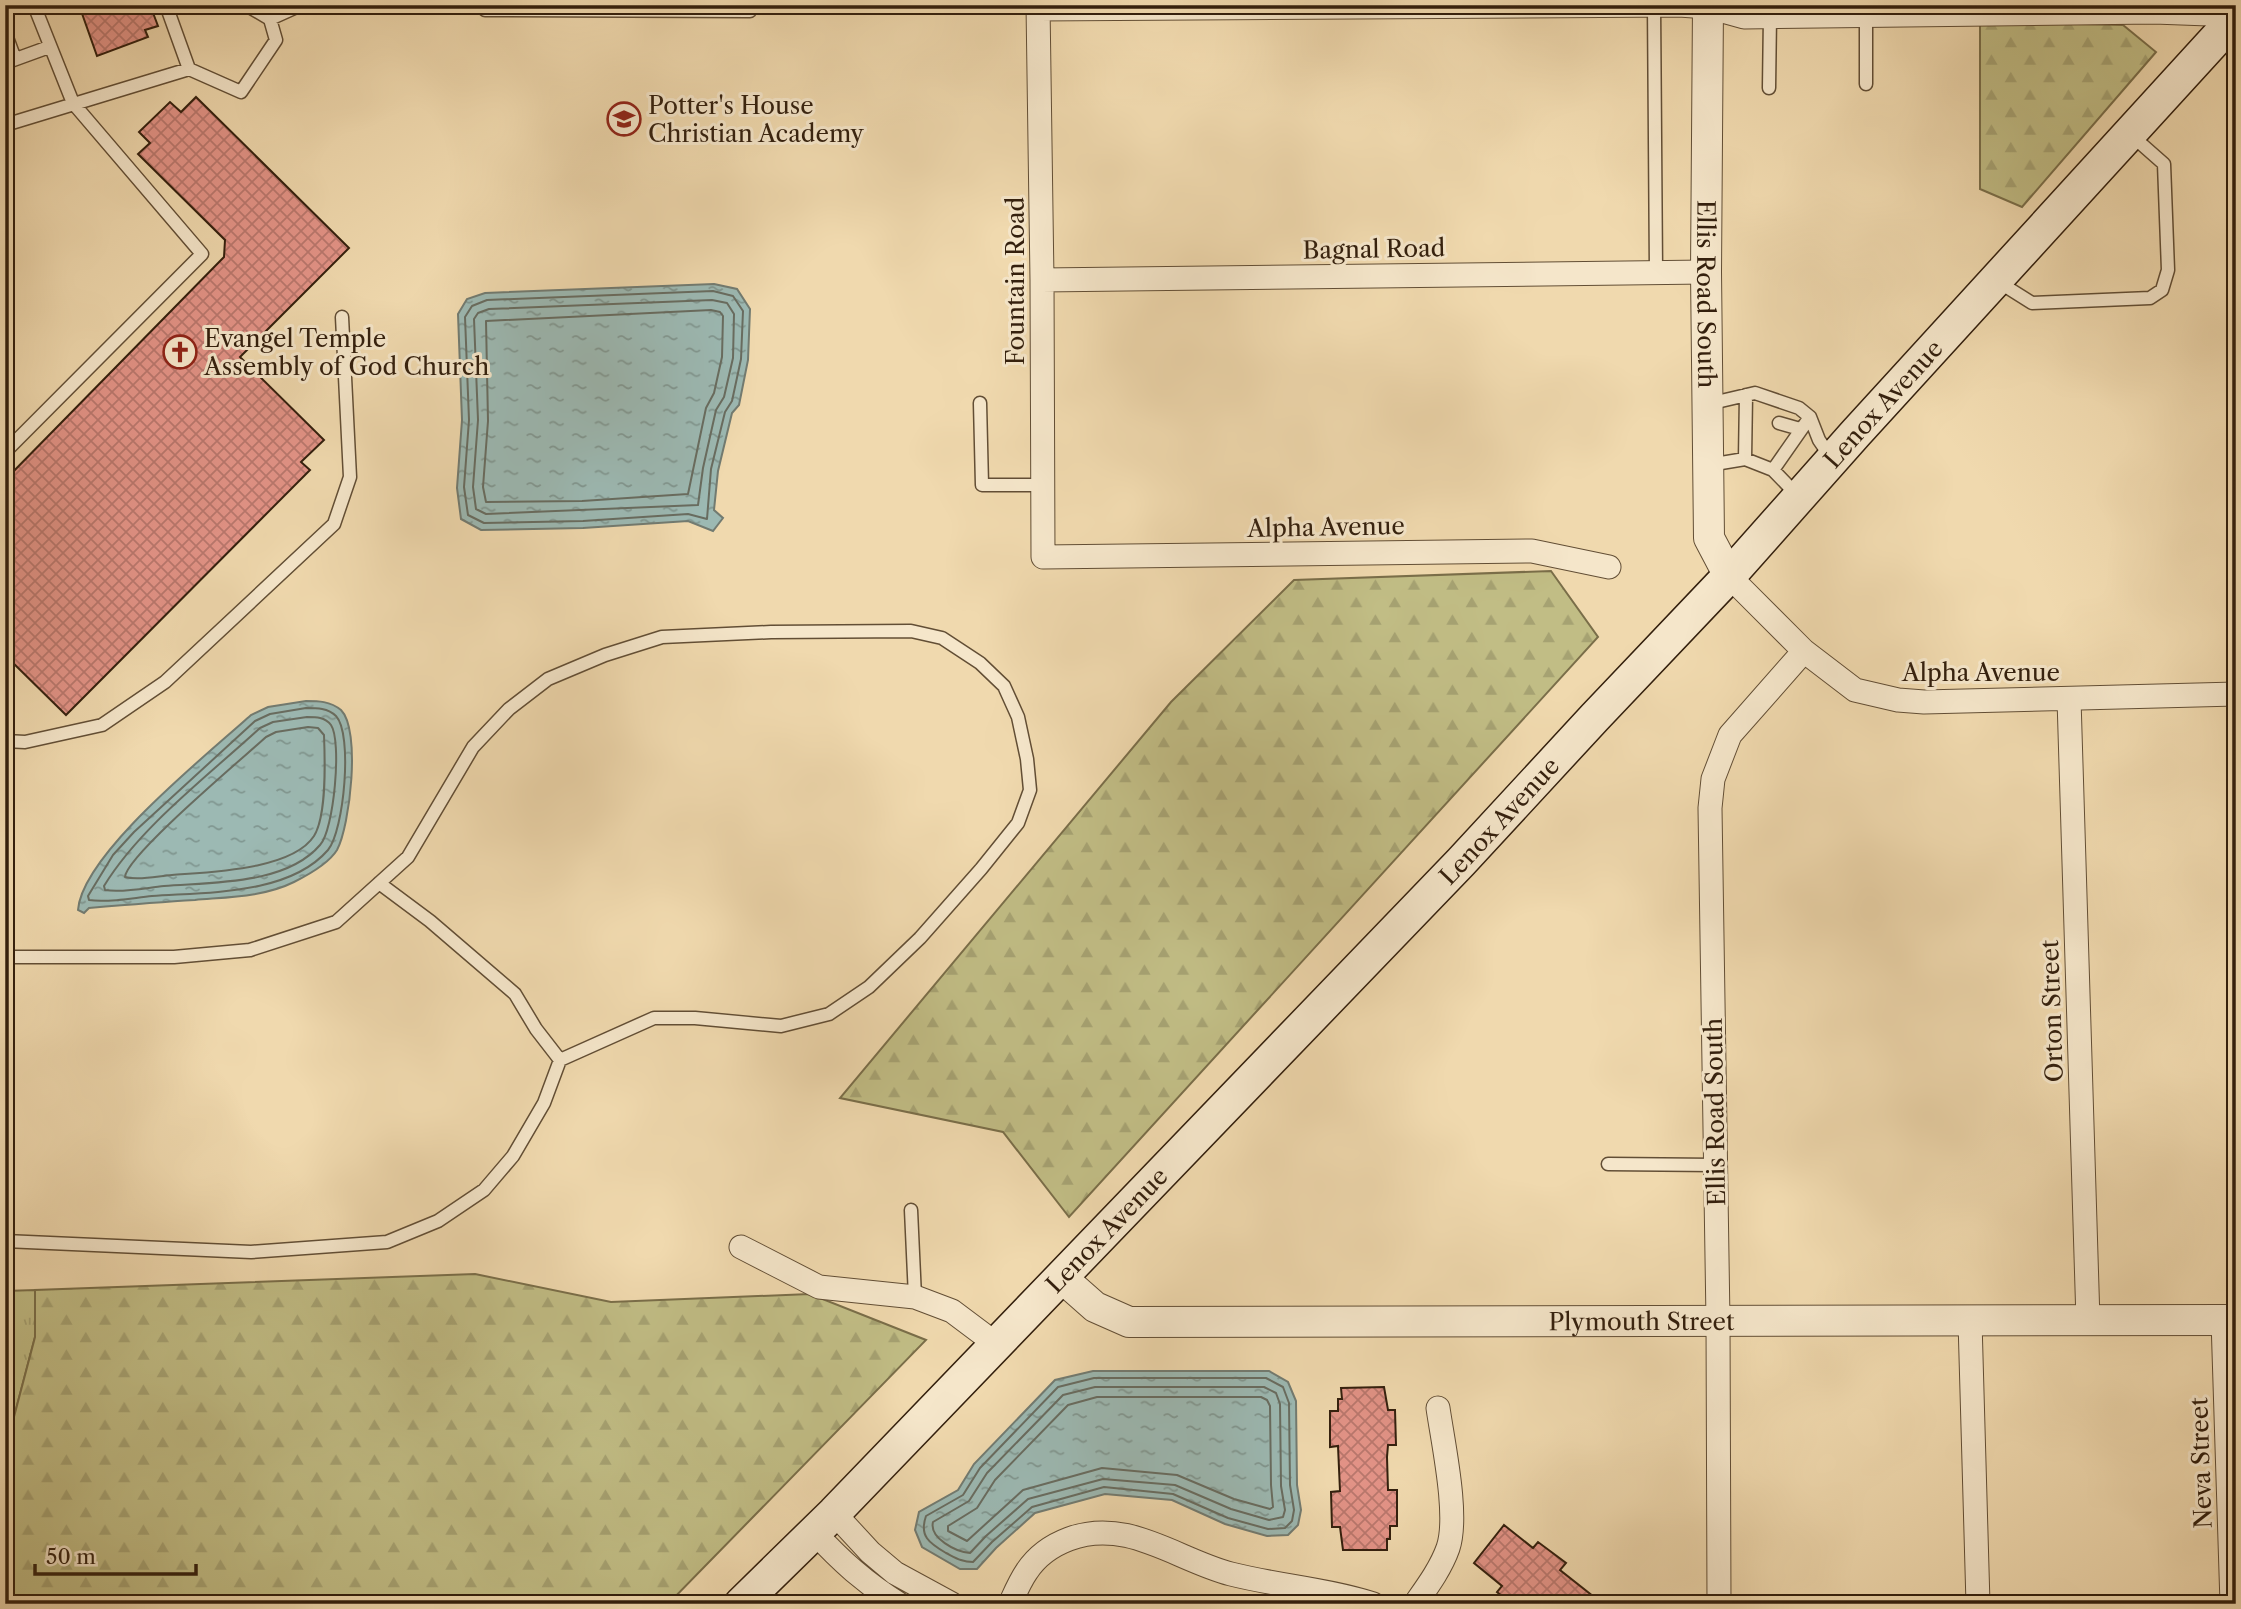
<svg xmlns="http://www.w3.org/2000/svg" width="2241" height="1609" font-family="'Libre Caslon Text',serif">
<defs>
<pattern id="grass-tufts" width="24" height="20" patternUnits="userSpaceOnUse" patternTransform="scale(1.75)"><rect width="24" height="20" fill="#c1bd85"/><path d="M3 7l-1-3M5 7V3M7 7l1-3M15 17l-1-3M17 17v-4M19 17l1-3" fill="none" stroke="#a6a272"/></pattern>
<pattern id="forest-firs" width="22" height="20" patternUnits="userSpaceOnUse" patternTransform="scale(1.75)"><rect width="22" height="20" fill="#c1bd85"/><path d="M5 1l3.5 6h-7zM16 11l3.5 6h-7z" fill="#a6a272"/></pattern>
<pattern id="water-ripples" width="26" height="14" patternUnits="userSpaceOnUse" patternTransform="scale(1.75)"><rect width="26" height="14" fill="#9cb9b3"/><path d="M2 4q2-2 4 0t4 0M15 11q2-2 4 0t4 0" fill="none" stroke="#809690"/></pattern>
<pattern id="building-cross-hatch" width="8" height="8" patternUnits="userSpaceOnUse" patternTransform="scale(1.75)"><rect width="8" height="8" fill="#e39387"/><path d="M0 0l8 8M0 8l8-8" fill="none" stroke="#b9776d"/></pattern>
</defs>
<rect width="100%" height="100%" fill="#f0d9ae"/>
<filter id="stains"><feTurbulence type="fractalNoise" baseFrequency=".00286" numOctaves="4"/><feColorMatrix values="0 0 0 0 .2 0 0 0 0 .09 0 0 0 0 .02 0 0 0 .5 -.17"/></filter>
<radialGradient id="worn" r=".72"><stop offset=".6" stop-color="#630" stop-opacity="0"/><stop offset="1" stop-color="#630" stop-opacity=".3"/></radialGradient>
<path fill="url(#grass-tufts)" stroke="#7a6e49" stroke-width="2" d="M 35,1290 L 35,1337 L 5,1451 L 5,1291 Z"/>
<path fill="url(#forest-firs)" stroke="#7a6e49" stroke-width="2" d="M 1980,22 L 2123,25 L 2156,52 L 2022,207 L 1980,189 Z
M 1551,571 L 1598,637 L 1069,1217 L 1003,1132 L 840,1098 L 1171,702 L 1294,580 Z
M 475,1274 L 611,1302 L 810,1294 L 926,1340 L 668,1604 L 5,1604 L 5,1451 L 35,1337 L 35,1290 Z"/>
<path fill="url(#water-ripples)" stroke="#727b71" stroke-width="2" d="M 714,284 L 737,289 L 750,309 L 748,360 L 739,405 L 732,413 L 718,471 L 714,510 L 723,518 L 713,531 L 688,521 L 583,528 L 481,530 L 461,519 L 457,488 L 462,420 L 458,314 L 467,299 L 485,293 Z
M 306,701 C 318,701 330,701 341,710 C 361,730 350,826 337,850 C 329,863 308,875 294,882 C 264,897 228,897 195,900 C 160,902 124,905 89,908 L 84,913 L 78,910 C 82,854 208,754 251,715 L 268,707 Z
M 1093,1371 L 1269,1371 L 1288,1382 L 1296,1401 L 1297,1485 L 1301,1510 L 1298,1525 L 1288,1535 L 1267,1536 L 1225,1524 L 1172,1500 L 1105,1494 L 1035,1513 L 996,1548 L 977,1569 L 960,1569 L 922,1547 L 915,1530 L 919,1512 L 958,1490 L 974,1464 L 1055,1380 Z"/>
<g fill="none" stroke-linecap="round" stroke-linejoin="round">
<path stroke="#686c60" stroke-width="2" d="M 713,291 L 733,296 L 743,311 L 741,359 L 732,401 L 725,412 L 711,469 L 707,519 L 688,514 L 583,521 L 484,523 L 468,515 L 464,487 L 469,420 L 465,317 L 472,306 L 487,300 Z
M 712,300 L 727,303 L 734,314 L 733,358 L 724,397 L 716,410 L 703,468 L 698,505 L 486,514 L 476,509 L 473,487 L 478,420 L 474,319 L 478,313 L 489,309 Z
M 711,310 L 720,312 L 723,316 L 722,357 L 714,393 L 706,408 L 688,494 L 582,501 L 486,502 L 483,487 L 488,421 L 486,321 Z
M 306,708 C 317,708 328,708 336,716 C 353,734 344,831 328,850 C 289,895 207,892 152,896 C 132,898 108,903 89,900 L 88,896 L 113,855 L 134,832 L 255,721 L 270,714 Z
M 307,717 C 316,717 325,717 331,725 C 342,741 334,830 320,845 C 286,885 212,882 164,886 C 145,888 123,893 105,890 L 104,886 C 140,827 209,775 260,728 L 273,722 Z
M 308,727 L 318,728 L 324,735 C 325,760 327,815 314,836 C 292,870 209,872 172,875 C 158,876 139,881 125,877 C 126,856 243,758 266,737 L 276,732 Z
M 1094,1378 L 1266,1378 L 1283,1387 L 1289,1403 L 1290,1485 L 1294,1510 L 1292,1521 L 1285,1528 L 1268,1529 L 1228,1518 L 1173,1494 L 1104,1487 L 1032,1507 L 992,1542 L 973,1562 C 962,1562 956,1558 946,1553 C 929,1543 919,1536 926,1516 L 963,1495 L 980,1468 L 1058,1387 Z
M 1095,1387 L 1264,1387 L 1276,1393 L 1280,1404 L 1281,1486 L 1285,1510 L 1283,1517 L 1269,1520 L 1231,1509 L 1175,1485 L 1103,1479 L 1028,1499 L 986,1536 L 970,1553 C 956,1552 929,1538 933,1522 L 969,1501 L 987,1473 L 1063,1395 Z
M 1097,1397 L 1261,1397 L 1267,1400 L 1270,1406 L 1271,1485 L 1273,1507 L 1270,1509 L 1234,1499 L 1177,1475 L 1102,1468 L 1023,1490 L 967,1541 L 948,1531 L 948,1526 L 977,1508 L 995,1480 L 1068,1405 Z"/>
</g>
<path fill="url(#building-cross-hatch)" stroke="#331f0d" stroke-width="2" d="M 79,5 L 150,5 L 158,26 L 145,30 L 148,37 L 97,56 Z
M 196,97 L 349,248 L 240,357 L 324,440 L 301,462 L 310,470 L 66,715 L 5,655 L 5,480 L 224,257 L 225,240 L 138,154 L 150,143 L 139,132 L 170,102 L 181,112 Z
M 1384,1387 L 1388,1410 L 1395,1410 L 1396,1445 L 1388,1445 L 1387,1457 L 1388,1490 L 1397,1490 L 1397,1526 L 1390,1526 L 1390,1539 L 1387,1539 L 1387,1550 L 1343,1550 L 1340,1527 L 1332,1527 L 1331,1492 L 1340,1491 L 1338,1446 L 1330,1447 L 1330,1411 L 1338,1411 L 1338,1399 L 1342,1399 L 1341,1388 Z
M 1504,1525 L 1533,1548 L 1538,1542 L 1566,1563 L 1560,1570 L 1603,1604 L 1512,1604 L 1497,1592 L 1502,1586 L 1474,1563 Z"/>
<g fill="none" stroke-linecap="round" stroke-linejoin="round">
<defs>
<path id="service" d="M 166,5 L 189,69
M 246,5 L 270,19
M 485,5 L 485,10 L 750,11 L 750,5
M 1654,5 L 1656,272
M 1866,15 L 1866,84
M 5,32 L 15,59
M 5,63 L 49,47
M 1769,88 L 1770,16
M 5,125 L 189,69 L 241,92 L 276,40 L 270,19 L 301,5
M 1997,281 L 2032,303 L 2150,298 L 2162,290 L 2168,270 L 2164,164 L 2130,134
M 980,403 L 982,485 L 1043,485
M 1708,404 L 1755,393 L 1799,408 L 1810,417 L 1819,440 L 1832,459
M 1779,423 L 1800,429
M 5,452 L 202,254 L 73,103 L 34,5
M 1745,459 L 1773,470 L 1798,496
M 1709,465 L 1745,459 L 1746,395
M 1773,470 L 1810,417
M 5,741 L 25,742 L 102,725 L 165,682 L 334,524 L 350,477 L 342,317
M 5,957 L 174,957 L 250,950 L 336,922 L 408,857 L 473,747 L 509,709 L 548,679 L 605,655 L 662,637 L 771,632 L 911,631 L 942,638 L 980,663 L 1004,686 L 1018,717 L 1027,759 L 1030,790 L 1018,823 L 981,869 L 920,938 L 869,987 L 829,1014 L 781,1026 L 695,1018 L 654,1018 L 560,1060 L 536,1029 L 515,994 L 430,921 L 379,883
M 1608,1164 L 1716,1165
M 911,1210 L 915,1297
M 5,1241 L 251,1252 L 387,1242 L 438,1221 L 484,1190 L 513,1156 L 544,1103 L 560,1060"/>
<path id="minor" d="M 1038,5 L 1042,280 L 1043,557 L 1532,551 L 1609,567
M 1038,9 L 1679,5 L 1708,7 L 1744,17 L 2154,12 L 2236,15
M 1042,280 L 1706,272
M 1729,576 L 1804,651 L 1855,690 L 1898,700 L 1924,702 L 2236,694
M 2069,699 L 2088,1321
M 741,1247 L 819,1287 L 915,1297 L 952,1311 L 996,1344
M 2223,1320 L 2232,1604
M 1970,1321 L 1978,1604
M 834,1513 L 870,1552 L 895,1573 L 952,1604
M 814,1532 C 841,1561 865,1583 899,1604
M 1010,1604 C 1015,1593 1020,1581 1027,1571 C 1037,1556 1053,1545 1069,1539 C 1127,1517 1177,1560 1231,1574 C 1278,1586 1327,1589 1373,1604
M 1415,1604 C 1427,1587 1441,1568 1448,1548 C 1459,1516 1443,1443 1438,1408
M 1719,1604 L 1718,1321 L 1710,808 L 1713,779 L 1730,735 L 1804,651"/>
<g id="tertiary">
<path id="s1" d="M 1708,5 L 1706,272 L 1709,538 L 1729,576"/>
<path id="s2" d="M 1061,1277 L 1095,1307 L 1129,1322 L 2236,1320"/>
</g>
<g id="secondary">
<path id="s3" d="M 741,1604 L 834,1513 L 1461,862 L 1595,717 L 1729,576 L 1855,434 L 2236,17"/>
</g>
</defs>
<use href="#service" stroke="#624e35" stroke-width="15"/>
<use href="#minor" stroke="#624e35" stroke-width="25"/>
<use href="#tertiary" stroke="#624e35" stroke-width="32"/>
<use href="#secondary" stroke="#331f0d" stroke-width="36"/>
<use href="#service" stroke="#f5e6ca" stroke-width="12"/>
<use href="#minor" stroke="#f5e6ca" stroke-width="23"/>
<use href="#tertiary" stroke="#f5e6ca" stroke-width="30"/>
<use href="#secondary" stroke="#f5e6ca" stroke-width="33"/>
</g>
<defs>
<symbol id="school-ring" viewBox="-11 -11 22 22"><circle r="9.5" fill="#f5e6ca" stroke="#8f2418" stroke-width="1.5"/><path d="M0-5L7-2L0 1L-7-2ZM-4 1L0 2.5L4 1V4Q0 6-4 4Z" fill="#8f2418"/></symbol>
<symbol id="church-ring" viewBox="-11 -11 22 22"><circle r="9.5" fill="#f5e6ca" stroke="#8f2418" stroke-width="1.5"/><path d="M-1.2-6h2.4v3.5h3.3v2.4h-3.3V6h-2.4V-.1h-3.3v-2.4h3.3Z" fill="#8f2418"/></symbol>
</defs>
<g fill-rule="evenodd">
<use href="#school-ring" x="605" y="100" width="38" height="38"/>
<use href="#church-ring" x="161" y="333" width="38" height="38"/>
</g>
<g text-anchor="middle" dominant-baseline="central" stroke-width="6" stroke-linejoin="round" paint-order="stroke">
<g font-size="24" fill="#331f0d" stroke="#f5e6ca" text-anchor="start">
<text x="648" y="105">Potter's House<tspan x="648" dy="28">Christian Academy</tspan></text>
<text x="204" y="338">Evangel Temple<tspan x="204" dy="28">Assembly of God Church</tspan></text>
</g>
<g font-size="24" fill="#331f0d" stroke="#f5e6ca">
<text transform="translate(1374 249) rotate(-1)">Bagnal Road</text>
<text transform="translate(1015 281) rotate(-90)">Fountain Road</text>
<text stroke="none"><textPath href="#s1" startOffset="289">Ellis Road South</textPath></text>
<text stroke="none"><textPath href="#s3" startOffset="1657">Lenox Avenue</textPath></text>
<text transform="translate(1326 527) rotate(-1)">Alpha Avenue</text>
<text x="1981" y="672">Alpha Avenue</text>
<text stroke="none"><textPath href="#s3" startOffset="1090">Lenox Avenue</textPath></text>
<text transform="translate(2052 1011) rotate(-92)">Orton Street</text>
<text transform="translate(1715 1112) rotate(-91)">Ellis Road South</text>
<text stroke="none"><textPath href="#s3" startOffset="523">Lenox Avenue</textPath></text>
<text stroke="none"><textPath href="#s2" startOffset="595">Plymouth Street</textPath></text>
<text transform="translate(2201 1463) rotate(-92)">Neva Street</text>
</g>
</g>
<rect width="2241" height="1609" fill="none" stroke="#f0d9ae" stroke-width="28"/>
<rect x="7" y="7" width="2227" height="1595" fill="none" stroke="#331f0d" stroke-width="3.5"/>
<rect x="14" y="14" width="2213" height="1581" fill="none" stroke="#331f0d" stroke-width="2"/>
<path d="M35 1564v10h161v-10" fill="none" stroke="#331f0d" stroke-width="3.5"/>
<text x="46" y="1564" font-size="21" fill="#331f0d" stroke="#f5e6ca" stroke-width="5" paint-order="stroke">50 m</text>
<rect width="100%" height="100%" filter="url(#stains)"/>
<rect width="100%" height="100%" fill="url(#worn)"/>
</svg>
